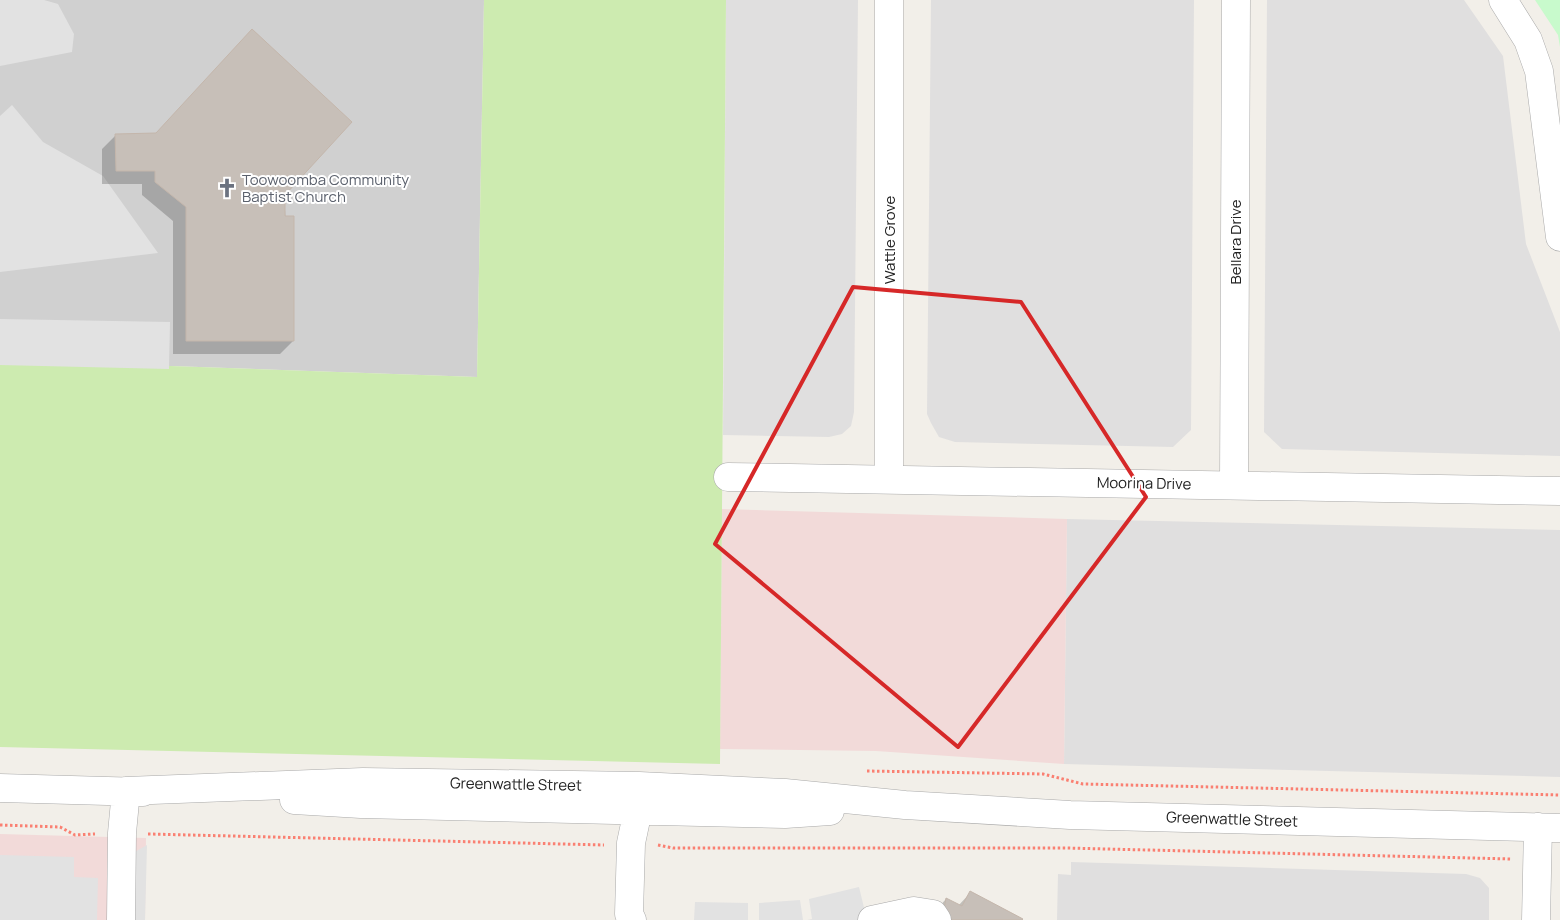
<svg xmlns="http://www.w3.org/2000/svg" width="1560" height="920" font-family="Manrope,sans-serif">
<rect width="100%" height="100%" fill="#f2efe9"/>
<path fill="#e0dfdf" d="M 726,0 L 858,0 L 854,412 L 851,426 L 842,434 L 829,437 L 723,435 Z
M 931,0 L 1194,0 L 1191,430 L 1173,447 L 955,442 L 939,437 L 931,423 L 927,414 Z
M 1267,0 L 1464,0 L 1503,56 L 1526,244 L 1560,332 L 1560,456 L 1282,449 L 1264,432 Z
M 1067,519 L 1560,530 L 1560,777 L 1064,764 Z
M 1071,862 L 1466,874 L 1480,878 L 1489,888 L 1489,920 L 1057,920 L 1058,874 L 1071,875 Z"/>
<path fill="#f2dad9" d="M 722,509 L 1067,519 L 1064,764 L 876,751 L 720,749 Z
M 0,834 L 146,838 L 145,920 L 0,920 Z"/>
<path fill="#d0d0d0" d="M 0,0 L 484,0 L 477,377 L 0,360 Z"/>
<path fill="#cdebb0" d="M 484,0 L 726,0 L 720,764 L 0,747 L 0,360 L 477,377 Z"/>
<path fill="#c8facc" d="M 1535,0 L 1560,0 L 1560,47 L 1558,35 Z"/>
<path fill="#e2e2e2" d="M 0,0 L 44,0 L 58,4 L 74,34 L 72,52 L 0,66 Z
M 12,105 L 43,142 L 103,176 L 158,253 L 0,272 L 0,116 Z
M 0,319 L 170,322 L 169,369 L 0,365 Z
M 147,845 L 145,920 L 112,920 L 131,854 Z
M 0,855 L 74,857 L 74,877 L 98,878 L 97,920 L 0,920 Z
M 859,887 L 867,920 L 807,920 L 812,919 L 809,899 Z
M 800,900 L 803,920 L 759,920 L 759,903 Z
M 695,902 L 748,903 L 748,920 L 694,920 Z"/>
<path fill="#0003" d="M 115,136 L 284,194 L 293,341 L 280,354 L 173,354 L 173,221 L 142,195 L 142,184 L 102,184 L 102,149 Z
M 971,892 L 1020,920 L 936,910 L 946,899 L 958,906 Z"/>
<path fill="#c7bfb8" stroke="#c4b6ab" d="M 252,29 L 352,122 L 285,195 L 285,216 L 294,216 L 294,341 L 186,341 L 186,207 L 155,182 L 155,171 L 116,171 L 115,134 L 156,133 Z
M 970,891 L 1023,919 L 1022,920 L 942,920 L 946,898 L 962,906 Z"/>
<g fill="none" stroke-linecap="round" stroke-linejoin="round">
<defs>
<path id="minor" d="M 889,0 L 889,479
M 1503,0 L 1528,40 L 1539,71 L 1560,237
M 728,477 L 1560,491
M 1234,484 L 1236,0
M 0,788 L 143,792
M 126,791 L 363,782 L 639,786 L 785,793 L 905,805 L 1070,815 L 1560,828
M 294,800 L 361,804 L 785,814 L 830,811
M 121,920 L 122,833 L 126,791
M 632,920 L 629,914 L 631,843 L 638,810 L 638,792
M 872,920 L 914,911 L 933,914 L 937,920
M 1536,920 L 1538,827"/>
</defs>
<use href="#minor" stroke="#a9a9a9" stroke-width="29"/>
<path stroke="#fa8072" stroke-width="3" stroke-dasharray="2.5 2.5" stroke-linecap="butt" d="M 867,771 L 1043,774 L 1083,784 L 1560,795
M 0,825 L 60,827 L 75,835 L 95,834
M 148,834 L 604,845
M 658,845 L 673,848 L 1067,848 L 1511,859"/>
<use href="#minor" stroke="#fff" stroke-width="28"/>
</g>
<path fill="none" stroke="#d62828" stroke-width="4" stroke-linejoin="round" d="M 853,287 L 1021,302 L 1146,497 L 958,747 L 715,544 Z"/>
<defs>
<symbol id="church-bare" viewBox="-9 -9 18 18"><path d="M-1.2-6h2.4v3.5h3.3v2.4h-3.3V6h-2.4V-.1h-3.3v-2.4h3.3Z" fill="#6b7280" stroke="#fff" stroke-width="2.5" paint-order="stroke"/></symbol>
</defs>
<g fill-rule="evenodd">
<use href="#church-bare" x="213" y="174" width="28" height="28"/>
</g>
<g text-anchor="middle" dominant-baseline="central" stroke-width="4" stroke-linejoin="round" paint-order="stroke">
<g font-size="15" fill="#5b616d" stroke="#fff" text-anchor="start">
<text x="242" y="179">Toowoomba Community<tspan x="242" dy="17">Baptist Church</tspan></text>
</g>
<g font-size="15" fill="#222" stroke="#fff">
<text transform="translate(889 240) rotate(-90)">Wattle Grove</text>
<text transform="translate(1235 242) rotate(-90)">Bellara Drive</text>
<text transform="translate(1144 483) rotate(1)">Moorina Drive</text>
<text transform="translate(516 784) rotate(1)">Greenwattle Street</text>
<text transform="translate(1232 819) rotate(2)">Greenwattle Street</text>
</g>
</g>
</svg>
